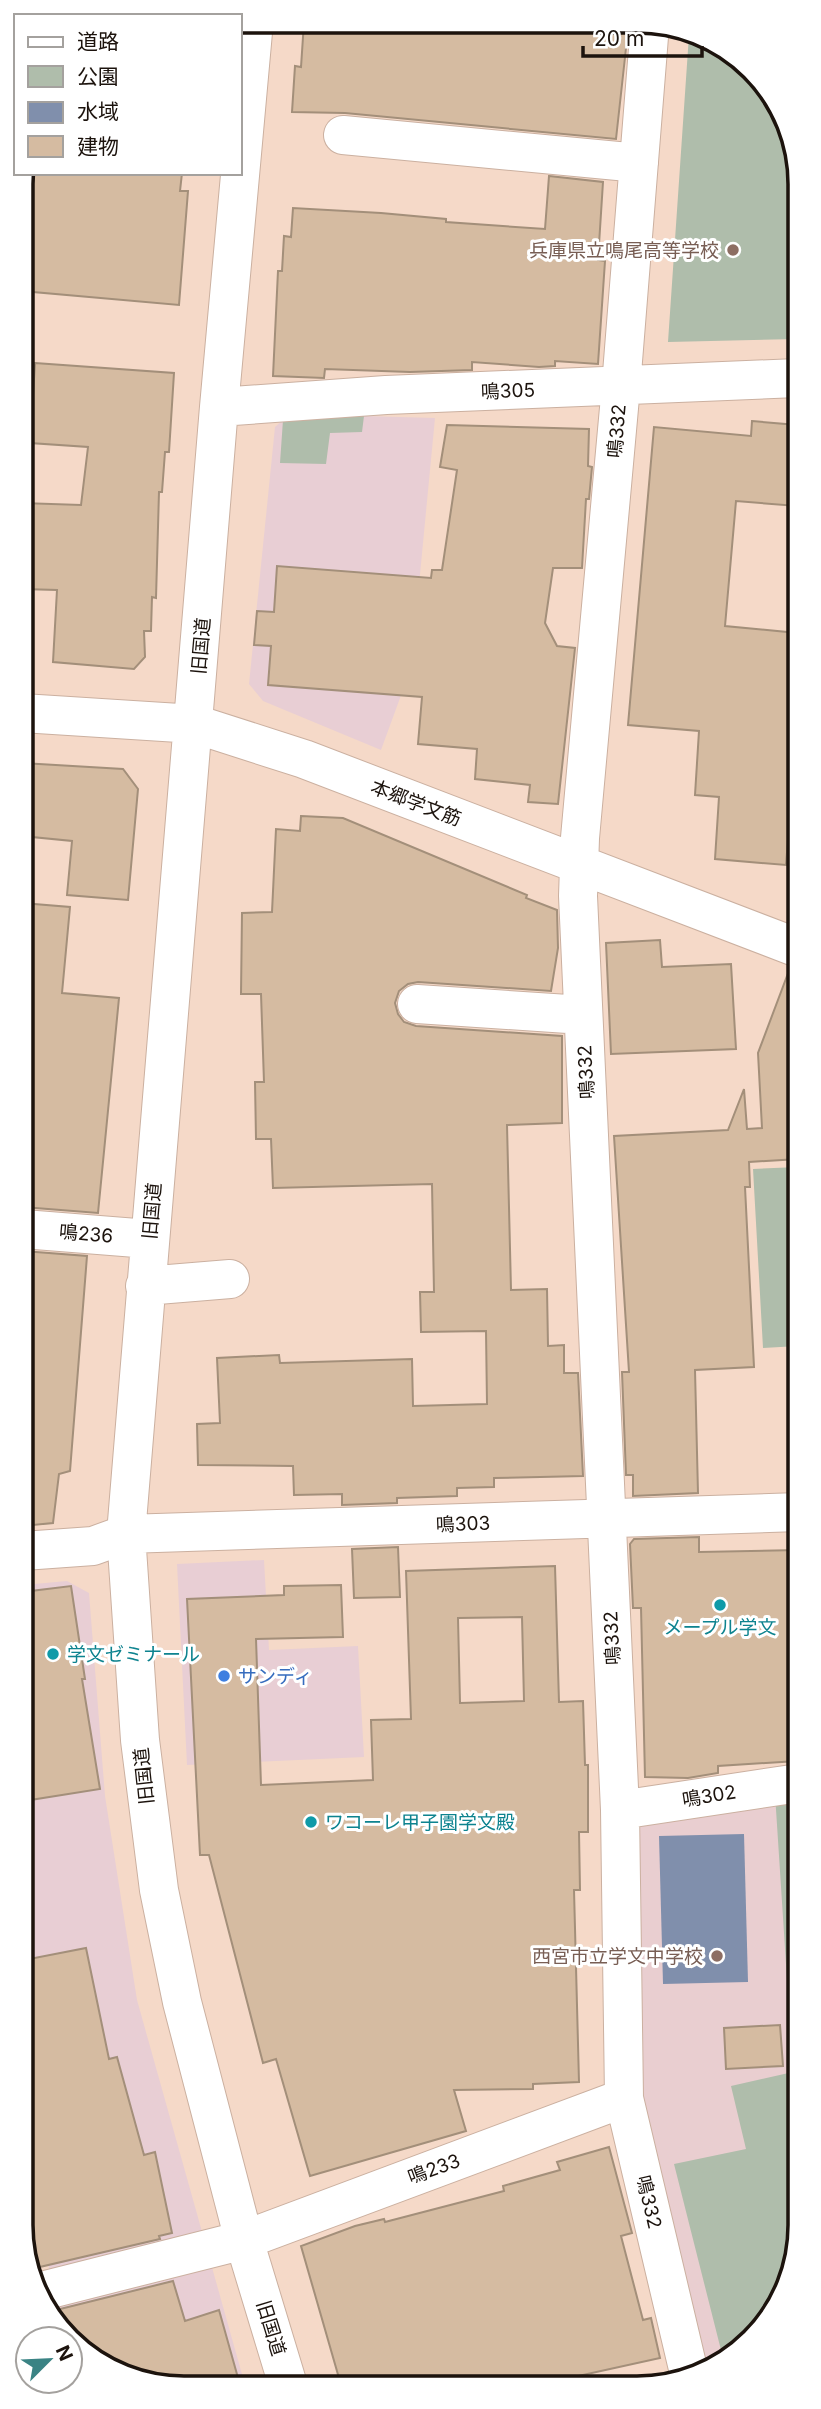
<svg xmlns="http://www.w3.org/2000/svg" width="821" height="2409" font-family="Inter,'Noto Sans JP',sans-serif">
<rect width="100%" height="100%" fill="#f5d9c8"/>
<path fill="#e8ced4" d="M 364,416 L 435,418 L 411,668 L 381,750 L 263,701 L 249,684 L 275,427 L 283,420 Z
M 264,1560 L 269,1650 L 358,1646 L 364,1757 L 187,1765 L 177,1564 Z
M 67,1581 L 89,1593 L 105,1796 L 137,2000 L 245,2385 L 153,2385 L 70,2341 L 53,2310 L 57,2309 L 24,2141 L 23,1585 Z"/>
<path fill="#e9ced0" d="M 799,1791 L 800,2235 L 760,2332 L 705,2364 L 640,2092 L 629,1819 Z"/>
<path fill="#afbdab" d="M 689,35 L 752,69 L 797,152 L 797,339 L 668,342 Z
M 364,416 L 362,432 L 330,433 L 326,464 L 280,463 L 283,420 Z
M 798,1167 L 798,1346 L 763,1348 L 753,1169 Z
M 799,1791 L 800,2235 L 760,2332 L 722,2354 L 674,2164 L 746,2149 L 731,2086 L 793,2072 L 775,1794 Z"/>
<path fill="#808fac" d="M 744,1834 L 748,1982 L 663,1984 L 659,1836 Z"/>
<path fill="#d5bba1" stroke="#a38f7a" stroke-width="2" fill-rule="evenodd" d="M 304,22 L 540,23 L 628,30 L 616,139 L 345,113 L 292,112 L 295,66 L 301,67 Z
M 21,173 L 182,173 L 180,191 L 188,191 L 179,305 L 22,291 Z
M 549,176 L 603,182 L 598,260 L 605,261 L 598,364 L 555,361 L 555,366 L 539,367 L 472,362 L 472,370 L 410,372 L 325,369 L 324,378 L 273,376 L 278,271 L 282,271 L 284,236 L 291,237 L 293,208 L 381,213 L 446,219 L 446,222 L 545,229 Z
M 35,363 L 174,373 L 169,452 L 165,452 L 162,492 L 159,492 L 156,598 L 152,597 L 151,631 L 144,631 L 145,657 L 134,669 L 53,662 L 57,590 L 22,589 L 22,503 L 81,505 L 88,447 L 30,443 Z
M 752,421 L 797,425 L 797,506 L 736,501 L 725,626 L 797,633 L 798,712 L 786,865 L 715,859 L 719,797 L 695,795 L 699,731 L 628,725 L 654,427 L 751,436 Z
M 447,425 L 589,429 L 588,466 L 592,467 L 589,499 L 586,499 L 582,568 L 553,568 L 545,623 L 557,646 L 575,648 L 558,804 L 528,802 L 530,785 L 475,779 L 477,749 L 418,744 L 422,697 L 268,685 L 271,646 L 254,645 L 257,611 L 274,612 L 277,566 L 431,578 L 432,570 L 442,570 L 457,470 L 440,467 Z
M 22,763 L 123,769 L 138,789 L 128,900 L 67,895 L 72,841 L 22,836 Z
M 301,816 L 343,818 L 527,895 L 526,898 L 557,910 L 558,948 L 551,991 L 418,982 L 408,984 L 399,991 L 395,1003 L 398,1014 L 404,1022 L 416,1026 L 562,1036 L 562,1123 L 507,1125 L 511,1290 L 547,1289 L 548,1346 L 564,1345 L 564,1373 L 578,1373 L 583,1476 L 494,1478 L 494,1487 L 457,1488 L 457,1496 L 397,1498 L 397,1503 L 342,1505 L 342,1494 L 294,1495 L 293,1466 L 198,1465 L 197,1424 L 220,1423 L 217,1358 L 279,1355 L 280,1363 L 412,1359 L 413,1406 L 487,1404 L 486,1331 L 421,1332 L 420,1292 L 434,1292 L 432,1184 L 273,1188 L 271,1139 L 256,1139 L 255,1082 L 264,1082 L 261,994 L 241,994 L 242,913 L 272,912 L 276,829 L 300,831 Z
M 22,903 L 70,907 L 62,993 L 119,998 L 98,1213 L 23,1207 Z
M 660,940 L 662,967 L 731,964 L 736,1049 L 611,1054 L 606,943 Z
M 790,968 L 798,969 L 798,1159 L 749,1162 L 750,1187 L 745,1187 L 754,1367 L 695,1370 L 698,1493 L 633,1496 L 633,1475 L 626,1475 L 622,1372 L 629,1372 L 614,1136 L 728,1130 L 744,1089 L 747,1129 L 762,1128 L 758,1053 Z
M 23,1251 L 87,1256 L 70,1471 L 59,1474 L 53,1523 L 23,1526 L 23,1347 L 29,1276 L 23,1276 Z
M 699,1537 L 699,1552 L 799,1550 L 797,1761 L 718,1766 L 718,1773 L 688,1778 L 645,1777 L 641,1608 L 633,1608 L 630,1544 L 634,1539 Z
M 398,1547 L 400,1597 L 354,1598 L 352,1549 Z
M 555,1566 L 559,1702 L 583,1701 L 585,1765 L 588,1765 L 588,1832 L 579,1832 L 580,1890 L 574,1890 L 579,2082 L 533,2084 L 533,2089 L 454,2090 L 466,2131 L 310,2176 L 276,2059 L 263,2063 L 209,1855 L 200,1855 L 187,1599 L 284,1595 L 284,1586 L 341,1585 L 343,1637 L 256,1639 L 261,1785 L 373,1780 L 371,1720 L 411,1719 L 406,1571 ZM 522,1617 L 524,1701 L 460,1703 L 458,1618 Z
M 71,1586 L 85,1679 L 82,1679 L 100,1789 L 24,1801 L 23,1592 Z
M 86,1948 L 109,2059 L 117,2057 L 144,2155 L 155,2152 L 172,2233 L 159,2236 L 160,2239 L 31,2269 L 24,2257 L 24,1960 Z
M 780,2025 L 783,2066 L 726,2069 L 724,2028 Z
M 609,2147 L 632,2233 L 621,2236 L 643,2320 L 651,2318 L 660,2358 L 560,2380 L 561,2385 L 341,2385 L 301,2246 L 355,2226 L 384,2219 L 385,2222 L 504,2191 L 503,2186 L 560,2170 L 557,2162 Z
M 173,2281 L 185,2321 L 219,2310 L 240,2385 L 153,2385 L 70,2341 L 60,2324 L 56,2310 Z"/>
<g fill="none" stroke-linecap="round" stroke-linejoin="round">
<defs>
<path id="minor" d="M 254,21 L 219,407 L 126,1534 L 140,1740 L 159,1890 L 182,2002 L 244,2240 L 288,2385
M 650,24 L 621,386 L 580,838 L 578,896 L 620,1810 L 624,2098 L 689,2373
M 343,135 L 639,163
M 219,407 L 386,395 L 797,378
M 22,713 L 195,724 L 304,759 L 798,948
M 417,1004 L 583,1015
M 23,1229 L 149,1239
M 145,1286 L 230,1279
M 23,1551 L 93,1546 L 126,1534 L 799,1512
M 620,1810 L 799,1783
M 42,2291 L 244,2240 L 624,2098"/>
</defs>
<use href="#minor" stroke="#cbb0a0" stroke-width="40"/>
<use href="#minor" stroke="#fff" stroke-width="38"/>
</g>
<g fill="#8d6e63" stroke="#fff" stroke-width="2.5">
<circle cx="733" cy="250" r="7"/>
<circle cx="717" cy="1956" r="7"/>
</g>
<g fill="#0f9aa8" stroke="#fff" stroke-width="2.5">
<circle cx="720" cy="1605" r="7"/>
<circle cx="53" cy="1654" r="7"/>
<circle cx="311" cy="1822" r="7"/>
</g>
<circle fill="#3f7fe0" stroke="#fff" stroke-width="2.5" cx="224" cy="1676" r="7"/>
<g text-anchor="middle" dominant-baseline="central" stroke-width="6" stroke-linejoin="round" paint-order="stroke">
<g font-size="19" fill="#785e54" stroke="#fff" text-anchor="end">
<text x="719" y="250">兵庫県立鳴尾高等学校</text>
<text x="703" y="1956">西宮市立学文中学校</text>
</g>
<g font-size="19" fill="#1c130d" stroke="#fff">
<text transform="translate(508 391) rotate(-2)">鳴305</text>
<text transform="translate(617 431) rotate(-85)">鳴332</text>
<text transform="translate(201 646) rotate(-85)">旧国道</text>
<text transform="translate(416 803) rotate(21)">本郷学文筋</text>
<text transform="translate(586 1072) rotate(-93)">鳴332</text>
<text transform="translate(152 1211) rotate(-85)">旧国道</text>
<text transform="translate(86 1234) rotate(5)">鳴236</text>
<text transform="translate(463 1524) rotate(-2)">鳴303</text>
<text transform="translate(612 1638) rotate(-93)">鳴332</text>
<text transform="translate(144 1776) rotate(-96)">旧国道</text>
<text transform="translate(709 1796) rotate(-9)">鳴302</text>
<text transform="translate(434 2169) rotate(-20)">鳴233</text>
<text transform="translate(649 2202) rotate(77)">鳴332</text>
<text transform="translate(271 2328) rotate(73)">旧国道</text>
</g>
<g font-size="19" fill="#0d838f" stroke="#fff" text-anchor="start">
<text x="720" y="1627" text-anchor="middle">メープル学文</text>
<text x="67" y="1654">学文ゼミナール</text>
<text x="325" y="1822">ワコーレ甲子園学文殿</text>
</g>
<g font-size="19" fill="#366cbe" stroke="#fff" text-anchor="start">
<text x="238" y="1676">サンディ</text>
</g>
</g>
<path d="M0 0H821V2409H0ZM184 33H637A151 151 0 0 1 788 184V2225A151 151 0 0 1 637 2376H184A151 151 0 0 1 33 2225V184A151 151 0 0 1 184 33Z" fill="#fff" fill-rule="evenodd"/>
<path fill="none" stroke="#1c130d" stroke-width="3.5" d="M184 33H637A151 151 0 0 1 788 184V2225A151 151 0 0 1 637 2376H184A151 151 0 0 1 33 2225V184A151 151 0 0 1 184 33Z"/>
<rect x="14" y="14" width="228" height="161" fill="#ffffff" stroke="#a4a19e" stroke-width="2"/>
<rect x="28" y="37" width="35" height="10" fill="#ffffff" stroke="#a4a19e" stroke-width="2"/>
<text x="77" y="49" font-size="21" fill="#1c130d">道路</text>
<rect x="28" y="66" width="35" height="21" fill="#afbdab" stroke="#a4a19e" stroke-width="2"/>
<text x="77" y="84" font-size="21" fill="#1c130d">公園</text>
<rect x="28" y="102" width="35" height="21" fill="#808fac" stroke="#a4a19e" stroke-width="2"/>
<text x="77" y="119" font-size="21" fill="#1c130d">水域</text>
<rect x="28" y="136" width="35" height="21" fill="#d5bba1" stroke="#a4a19e" stroke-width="2"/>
<text x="77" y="154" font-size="21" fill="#1c130d">建物</text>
<g transform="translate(49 2360) rotate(66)"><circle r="33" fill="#ffffff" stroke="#a4a19e" stroke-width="2"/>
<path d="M0-5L12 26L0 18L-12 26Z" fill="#3a8384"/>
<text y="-10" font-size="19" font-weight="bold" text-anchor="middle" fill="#1c130d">N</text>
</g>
<path d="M583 46v10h119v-10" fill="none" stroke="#1c130d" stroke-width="3.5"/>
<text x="594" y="46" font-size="21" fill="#1c130d" stroke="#ffffff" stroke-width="5" paint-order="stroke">20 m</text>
</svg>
